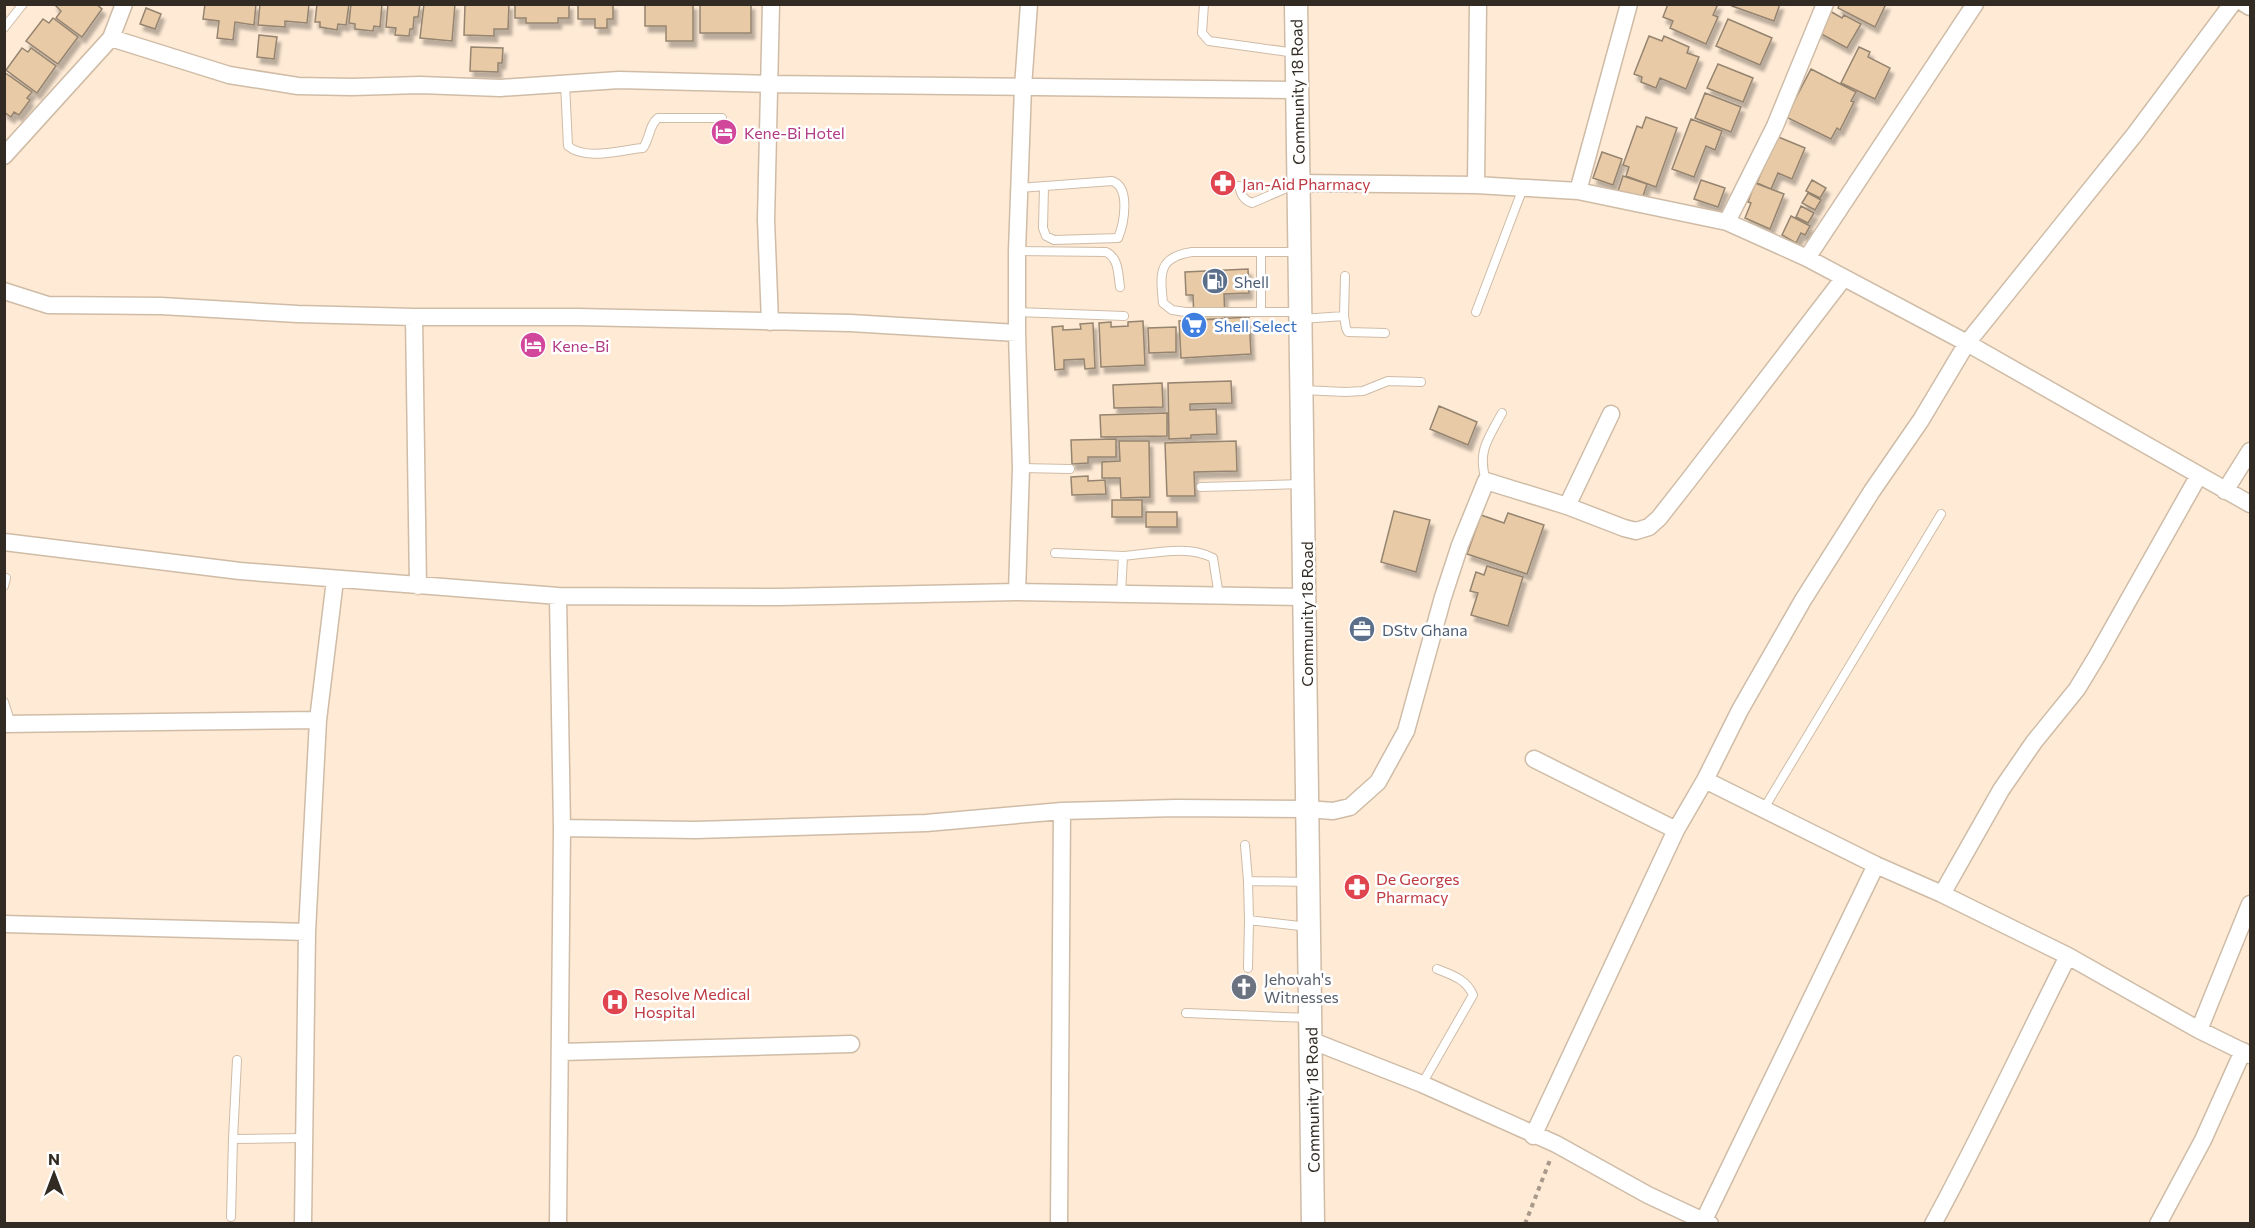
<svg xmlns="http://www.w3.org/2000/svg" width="2255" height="1228" font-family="Commissioner,sans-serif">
<defs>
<filter id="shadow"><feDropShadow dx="3.5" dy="6" stdDeviation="1.5" flood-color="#0004"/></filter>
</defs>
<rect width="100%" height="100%" fill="#feead5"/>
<path fill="#e8caa6" stroke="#958470" stroke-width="1.5" filter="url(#shadow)" d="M 54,4 L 96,4 L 102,9 L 82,37 L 56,18 L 61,11 Z
M 205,4 L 256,4 L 254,25 L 235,22 L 233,40 L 217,38 L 219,21 L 203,19 Z
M 260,4 L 309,4 L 307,23 L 285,21 L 285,27 L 258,25 Z
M 317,4 L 349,4 L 346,25 L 338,24 L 337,30 L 320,27 L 320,22 L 315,22 Z
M 351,4 L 382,4 L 380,27 L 374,26 L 373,31 L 355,29 L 355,24 L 349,23 Z
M 388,4 L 420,4 L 418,17 L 414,17 L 413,29 L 410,29 L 409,36 L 395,35 L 396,28 L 386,27 Z
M 424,4 L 455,4 L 452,41 L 420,38 Z
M 465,4 L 509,4 L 508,29 L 494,29 L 494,36 L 464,35 Z
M 515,4 L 569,4 L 569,18 L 558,18 L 558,23 L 526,23 L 526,18 L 515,18 Z
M 578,4 L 613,4 L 613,19 L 607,19 L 607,28 L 595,28 L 595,19 L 578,19 Z
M 645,4 L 693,4 L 693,41 L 666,41 L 666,26 L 645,26 Z
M 700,4 L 751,4 L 751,33 L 700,33 Z
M 1668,4 L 1718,4 L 1713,15 L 1718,17 L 1706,44 L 1670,28 L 1673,21 L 1663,17 Z
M 1733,4 L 1780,4 L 1774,21 L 1732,6 Z
M 1840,4 L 1886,4 L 1875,27 L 1838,8 Z
M 146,8 L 161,14 L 155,29 L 140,24 Z
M 1828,10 L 1842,18 L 1844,15 L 1861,24 L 1847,48 L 1816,31 Z
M 53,18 L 78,37 L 58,64 L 26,41 L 43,19 L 49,23 Z
M 1728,19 L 1772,38 L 1760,65 L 1716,46 Z
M 259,35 L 277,37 L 274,59 L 257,57 Z
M 1649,36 L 1662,41 L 1664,36 L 1689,47 L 1687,53 L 1699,57 L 1686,89 L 1660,78 L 1656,88 L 1641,82 L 1642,77 L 1634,74 Z
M 471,47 L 503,48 L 502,63 L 498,63 L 498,72 L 470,71 Z
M 1859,47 L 1870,52 L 1868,57 L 1890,68 L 1875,99 L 1841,83 Z
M 22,48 L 28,52 L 31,48 L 56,66 L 37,93 L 6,70 Z
M 1718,64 L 1753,78 L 1743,102 L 1707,88 Z
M 1811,69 L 1856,92 L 1851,101 L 1854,102 L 1840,130 L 1837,128 L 1831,139 L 1786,117 Z
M 4,72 L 32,92 L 27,98 L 30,100 L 19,115 L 14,112 L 11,117 L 4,112 Z
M 1705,93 L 1741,107 L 1731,132 L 1695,118 Z
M 1646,117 L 1677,128 L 1656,187 L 1626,176 L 1629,167 L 1623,165 L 1637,126 L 1642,128 Z
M 1691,119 L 1722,131 L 1715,150 L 1706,146 L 1694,177 L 1672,169 Z
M 1776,136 L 1805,148 L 1792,179 L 1778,173 L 1771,189 L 1757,183 Z
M 1602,152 L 1622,159 L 1613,185 L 1593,178 Z
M 1623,176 L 1647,184 L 1642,199 L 1618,191 Z
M 1701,180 L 1725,188 L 1718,207 L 1694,199 Z
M 1812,180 L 1826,188 L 1820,198 L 1806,191 Z
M 1755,183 L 1784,194 L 1770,229 L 1745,218 L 1751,203 L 1748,202 Z
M 1808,193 L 1821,200 L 1815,210 L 1802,203 Z
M 1801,206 L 1814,213 L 1808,223 L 1796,217 Z
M 1791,216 L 1810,226 L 1805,235 L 1801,233 L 1796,243 L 1782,235 Z
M 1248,269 L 1249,293 L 1224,294 L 1225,319 L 1194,320 L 1193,295 L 1186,295 L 1185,272 Z
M 1249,317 L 1251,354 L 1181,358 L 1179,321 Z
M 1143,321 L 1145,365 L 1101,367 L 1099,323 L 1111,322 L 1111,327 L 1128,326 L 1128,322 Z
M 1093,323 L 1095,368 L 1085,369 L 1084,359 L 1064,360 L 1064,369 L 1055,370 L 1052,327 L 1063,326 L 1063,330 L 1081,329 L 1080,324 Z
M 1176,327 L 1176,352 L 1149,353 L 1148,328 Z
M 1231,381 L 1232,403 L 1190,404 L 1190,410 L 1216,409 L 1217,434 L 1191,435 L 1191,438 L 1169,439 L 1168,383 Z
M 1162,383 L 1163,407 L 1114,408 L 1113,385 Z
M 1439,406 L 1477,422 L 1468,445 L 1430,429 Z
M 1167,413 L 1167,436 L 1101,437 L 1100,415 Z
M 1116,439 L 1116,457 L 1088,457 L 1088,463 L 1072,464 L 1071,440 Z
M 1119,441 L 1149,441 L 1150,497 L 1121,498 L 1120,478 L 1102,478 L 1102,462 L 1120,461 Z
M 1236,441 L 1237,471 L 1194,472 L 1195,496 L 1167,496 L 1165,443 Z
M 1088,476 L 1088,481 L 1105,480 L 1106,494 L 1072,495 L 1071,477 Z
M 1112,500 L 1142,500 L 1142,517 L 1112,517 Z
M 1394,511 L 1430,520 L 1416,572 L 1381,562 Z
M 1146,512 L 1177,512 L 1177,527 L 1146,527 Z
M 1508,513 L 1544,525 L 1527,574 L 1467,554 L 1481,515 L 1504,523 Z
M 1487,566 L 1523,577 L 1508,626 L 1471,615 L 1478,593 L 1470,591 L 1476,572 L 1484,575 Z"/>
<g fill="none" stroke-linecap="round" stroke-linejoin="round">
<defs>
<path id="lane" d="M 1204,4 L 1202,33 L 1209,41 L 1296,53
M 4,28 L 23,4
M 565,83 L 568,146 C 586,161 620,150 643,148 C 650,138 649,125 658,118 L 722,118
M 1239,186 C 1241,194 1243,200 1252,203 L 1296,184
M 1019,188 L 1112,181 C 1131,187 1124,224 1118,238 L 1054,240 L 1046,236 L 1043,228 L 1044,186
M 1017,251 L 1106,252 C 1119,258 1118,274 1120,287
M 1261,252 L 1261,312
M 1299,252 L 1192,252 C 1158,257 1160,273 1163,303 L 1172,310 L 1186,312 L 1300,312
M 1017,312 L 1124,316
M 1476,312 L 1523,188
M 1344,316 L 1346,328 L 1348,332 L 1385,333
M 1301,319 L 1344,316 L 1345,276
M 1303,390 L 1345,392 L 1363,391 L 1388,381 L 1421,382
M 1021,468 L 1070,469
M 1486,481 C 1477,451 1488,439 1502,413
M 1201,487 L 1302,484
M 1055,553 L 1123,556 L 1121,594
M 1123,556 C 1152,554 1187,544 1213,558 L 1219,596
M 4,586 L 6,578
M 4,702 L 11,724
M 1763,810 L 1941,514
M 1245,845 L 1248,881
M 1308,882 L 1248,881 L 1249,920 L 1308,927
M 1248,968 L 1249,920
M 1186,1013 L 1310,1018
M 237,1060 L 233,1139 L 304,1138
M 1422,1084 L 1473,995 C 1466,979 1452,975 1437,969
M 231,1217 L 233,1139"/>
<path id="street" d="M 2245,4 L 2250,7
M 111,38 L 229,75 L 298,86 L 352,87 L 420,85 L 500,88 L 619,80 L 769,84 L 1297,90
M 4,156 L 111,38 L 124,4
M 1298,183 L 1476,185 L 1578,191 L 1727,222 L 1807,258 L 1967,343 L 2250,504
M 1476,185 L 1478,4
M 1578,191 L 1629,4
M 1727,222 L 1775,126 L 1825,4
M 1807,258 L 1975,4
M 4,291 L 48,305 L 161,306 L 298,314 L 414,317 L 578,317 L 850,323 L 1017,333
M 414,317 L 418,586
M 770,322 L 766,220 L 771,4
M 2225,491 L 2250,451
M 1567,506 L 1611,414
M 4,542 L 240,571 L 558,596 L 779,597 L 1017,592 L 1306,597
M 1017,592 L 1021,468 L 1017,333 L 1017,251 L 1023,87 L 1029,4
M 558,596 L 562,828 L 558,1224
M 4,724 L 318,720
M 1534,759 L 1676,830
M 1705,780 L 1876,865 L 1942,894 L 2068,956 L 2199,1030 L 2250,1055
M 562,828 L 695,830 L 926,823 L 1062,811 L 1176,808 L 1307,809 L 1333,811 L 1350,807 L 1378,782 L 1406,731 L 1443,597 L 1460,545 L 1486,481 L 1567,506 L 1624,528 L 1636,531 L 1649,527 L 1659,518 L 1688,481 L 1843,279
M 1942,894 L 2001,790 L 2034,742 L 2077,689 L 2097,656 L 2199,475
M 4,924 L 307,932
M 2199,1030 L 2250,904
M 1310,1040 L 1422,1084 L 1556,1144 L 1648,1195 L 1710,1224
M 561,1052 L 851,1044
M 1533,1136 L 1676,830 L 1705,780 L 1740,710 L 1803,600 L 1872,491 L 1921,420 L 1967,343 L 2135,134 L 2232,4
M 1704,1220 L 1876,865
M 303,1224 L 307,932 L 318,720 L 335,580
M 1059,1224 L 1062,811
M 1933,1224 C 1981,1136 2023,1045 2068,956
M 2158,1224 L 2203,1140 L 2243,1051"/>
<path id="secondary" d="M 1296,4 L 1313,1224"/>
</defs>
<use href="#lane" stroke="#cfbca7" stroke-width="10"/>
<use href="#street" stroke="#cfbca7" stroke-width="19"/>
<use href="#secondary" stroke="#cfbca7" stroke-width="25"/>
<path stroke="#a8998a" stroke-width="4" stroke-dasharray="4.5 4.5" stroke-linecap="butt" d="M 1525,1224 L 1550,1160"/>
<use href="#lane" stroke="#fff" stroke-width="8"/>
<use href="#street" stroke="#fff" stroke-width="16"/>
<use href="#secondary" stroke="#fff" stroke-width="22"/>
</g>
<defs>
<symbol id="hotel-disc" viewBox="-11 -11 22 22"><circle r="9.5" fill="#d1479c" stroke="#fff"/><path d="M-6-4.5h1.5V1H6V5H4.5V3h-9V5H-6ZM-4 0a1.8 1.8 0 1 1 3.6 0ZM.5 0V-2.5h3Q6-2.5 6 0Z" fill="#fff"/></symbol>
<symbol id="pharmacy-disc" viewBox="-11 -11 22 22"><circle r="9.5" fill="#e0444e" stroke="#fff"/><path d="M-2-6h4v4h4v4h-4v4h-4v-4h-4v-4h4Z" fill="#fff"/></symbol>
<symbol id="fuel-disc" viewBox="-11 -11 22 22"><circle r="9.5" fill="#5c6f8a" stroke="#fff"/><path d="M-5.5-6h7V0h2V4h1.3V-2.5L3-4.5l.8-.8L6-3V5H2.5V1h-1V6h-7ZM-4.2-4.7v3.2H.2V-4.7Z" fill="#fff"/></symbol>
<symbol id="supermarket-disc" viewBox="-11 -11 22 22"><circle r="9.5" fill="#3f7fe0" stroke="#fff"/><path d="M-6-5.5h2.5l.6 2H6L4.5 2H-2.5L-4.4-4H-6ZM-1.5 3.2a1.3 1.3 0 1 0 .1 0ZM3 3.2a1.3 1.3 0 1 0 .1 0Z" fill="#fff"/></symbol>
<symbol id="office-disc" viewBox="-11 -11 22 22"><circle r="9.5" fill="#5c6f8a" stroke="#fff"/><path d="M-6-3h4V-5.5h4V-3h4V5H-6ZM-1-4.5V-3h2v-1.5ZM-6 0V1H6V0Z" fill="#fff"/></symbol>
<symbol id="church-disc" viewBox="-11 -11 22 22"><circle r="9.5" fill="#6b7280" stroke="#fff"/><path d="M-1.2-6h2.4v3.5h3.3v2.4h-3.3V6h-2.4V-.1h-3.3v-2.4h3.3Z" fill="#fff"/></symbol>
<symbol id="hospital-disc" viewBox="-11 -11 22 22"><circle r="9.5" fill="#e0444e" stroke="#fff"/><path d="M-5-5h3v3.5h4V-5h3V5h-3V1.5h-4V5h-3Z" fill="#fff"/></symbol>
</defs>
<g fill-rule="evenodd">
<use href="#hotel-disc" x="709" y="117" width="30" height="30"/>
<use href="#pharmacy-disc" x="1208" y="168" width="30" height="30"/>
<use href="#fuel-disc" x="1200" y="266" width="30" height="30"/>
<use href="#supermarket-disc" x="1179" y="310" width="30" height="30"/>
<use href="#hotel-disc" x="518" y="330" width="30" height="30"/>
<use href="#office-disc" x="1347" y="614" width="30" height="30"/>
<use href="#pharmacy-disc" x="1342" y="872" width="30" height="30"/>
<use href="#church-disc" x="1229" y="972" width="30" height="30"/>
<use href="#hospital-disc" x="600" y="987" width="30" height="30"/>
</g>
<g text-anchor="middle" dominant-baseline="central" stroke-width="5" stroke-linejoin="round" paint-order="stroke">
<g font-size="16" fill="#322b23" stroke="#fff">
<text transform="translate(1297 92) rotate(-91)">Community 18 Road</text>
<text transform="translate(1306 614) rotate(-90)">Community 18 Road</text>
<text transform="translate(1312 1100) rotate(-91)">Community 18 Road</text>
</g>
<g font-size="16" fill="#b23c85" stroke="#fff" text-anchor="start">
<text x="744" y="132">Kene-Bi Hotel</text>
<text x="552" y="345">Kene-Bi</text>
</g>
<g font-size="16" fill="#be3a42" stroke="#fff" text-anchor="start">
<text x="1242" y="183">Jan-Aid Pharmacy</text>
<text x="1376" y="878">De Georges<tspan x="1376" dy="18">Pharmacy</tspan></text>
<text x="634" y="993">Resolve Medical<tspan x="634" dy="18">Hospital</tspan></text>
</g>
<g font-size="16" fill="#4e5e75" stroke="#fff" text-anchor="start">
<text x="1234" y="281">Shell</text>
<text x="1382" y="629">DStv Ghana</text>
</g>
<g font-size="16" fill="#366cbe" stroke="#fff" text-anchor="start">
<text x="1214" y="325">Shell Select</text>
</g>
<g font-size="16" fill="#5b616d" stroke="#fff" text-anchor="start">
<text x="1264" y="978">Jehovah's<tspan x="1264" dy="18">Witnesses</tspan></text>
</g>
</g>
<rect width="2255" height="1228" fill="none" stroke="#322b23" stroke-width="12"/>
<g transform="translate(54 1174)" stroke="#ffffff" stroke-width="4.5" paint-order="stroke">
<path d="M0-4.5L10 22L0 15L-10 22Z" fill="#322b23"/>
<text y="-9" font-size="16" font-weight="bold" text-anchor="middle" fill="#322b23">N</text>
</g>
</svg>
